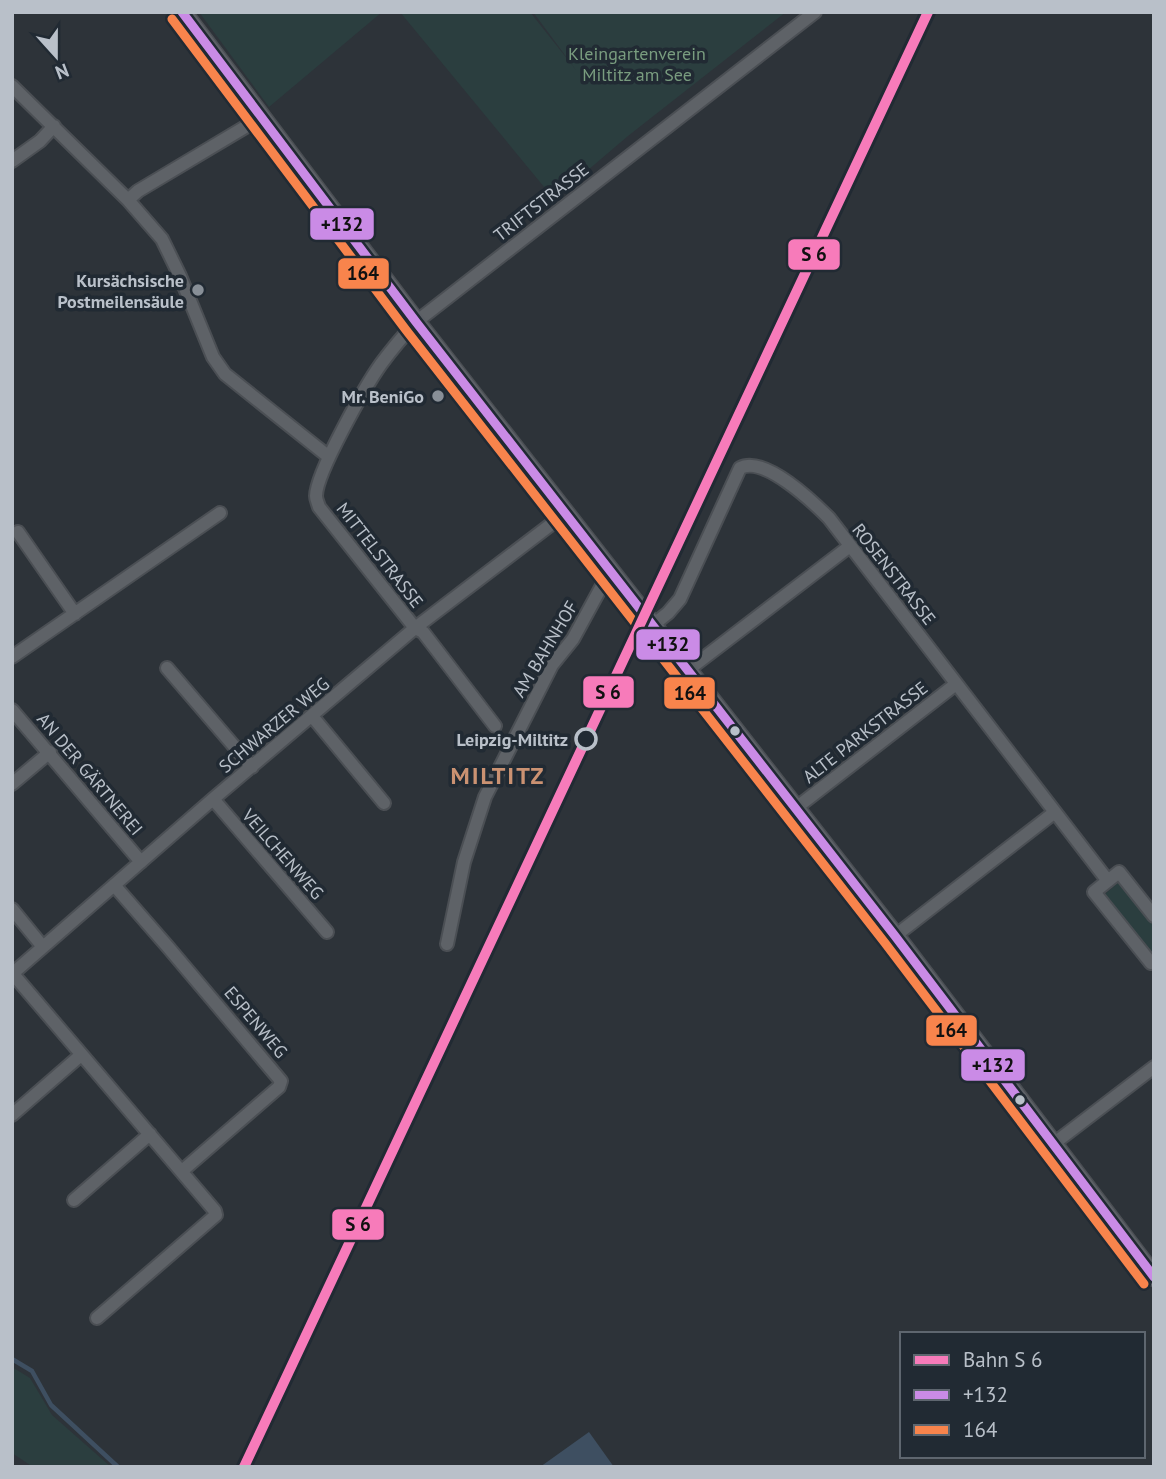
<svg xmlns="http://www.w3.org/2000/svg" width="1166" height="1479" font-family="'PT Sans',sans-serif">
<rect width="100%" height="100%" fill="#2d3339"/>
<path fill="#2b3e3f" d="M 199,12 L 382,12 L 269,107 Z
M 400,12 L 530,12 L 576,70 L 533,12 L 786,12 L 628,136 L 554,199 Z
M 1119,882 L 1154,926 L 1152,954 L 1105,894 Z
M 12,1367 L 30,1378 L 52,1415 L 111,1467 L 33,1467 L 12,1453 Z"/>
<path fill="#3e4f61" d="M 589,1432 L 614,1467 L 540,1467 Z"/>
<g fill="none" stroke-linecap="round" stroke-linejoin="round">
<path stroke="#3e4f61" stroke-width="4.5" d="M 12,1359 L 32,1371 L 51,1405 L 118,1467"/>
<defs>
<path id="street" d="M 12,86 L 128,200 L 162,239 L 180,276 L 213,357 L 225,374 L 329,457
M 12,161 L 40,141 L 54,126
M 128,200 L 138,191 L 262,117
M 18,532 L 75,614
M 653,625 L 668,613 L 680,599 L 740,468 C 764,455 813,502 829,518 L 1108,881
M 12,657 L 220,513
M 167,668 L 252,767
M 688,670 L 850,546
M 12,710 L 141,862
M 312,716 L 384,803
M 495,726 L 423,632 L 415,628 L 319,507 C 318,503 316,500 316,496 C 316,473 366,385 381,364 C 392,349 403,336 416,322 L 815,12
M 12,784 L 50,752
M 213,799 L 327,932
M 796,808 L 956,684
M 114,885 L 168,947 L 281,1081 L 279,1087 L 182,1171
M 12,909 L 43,947
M 1154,916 L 1119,872 L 1094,892 L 1151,963 L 1154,961
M 895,936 L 1055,812
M 447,944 L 464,862 L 485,797 L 552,665 L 573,639 L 610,571
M 12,974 L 213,799 L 415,628 L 566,513
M 13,974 L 215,1211 L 216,1215 L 97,1318
M 12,1115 L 81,1055
M 1052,1145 L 1154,1067
M 74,1200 L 150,1134"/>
<path id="secondary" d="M 182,12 L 416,322 L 895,936 L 1154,1277"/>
</defs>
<use href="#street" stroke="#4b4f54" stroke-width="16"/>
<use href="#secondary" stroke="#4b4f54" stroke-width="21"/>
<use href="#street" stroke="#5e6267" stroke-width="12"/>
<use href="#secondary" stroke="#5c6066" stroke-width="18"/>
<defs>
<path id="bus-1" d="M 182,12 L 416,322 L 895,936 L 1154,1277"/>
<path id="bus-2" d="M 172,19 L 406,330 L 885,943 L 1144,1284"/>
</defs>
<use href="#bus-1" stroke="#212a33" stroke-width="14"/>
<use href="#bus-2" stroke="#212a33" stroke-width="14"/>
<use href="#bus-1" stroke="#ca8be6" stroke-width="9"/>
<use href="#bus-2" stroke="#f8844c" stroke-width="9"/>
<defs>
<path id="rail-1" d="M 244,1467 L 928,12"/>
</defs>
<use href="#rail-1" stroke="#212a33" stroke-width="16"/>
<use href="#rail-1" stroke="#f77bba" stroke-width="10"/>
</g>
<g fill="#888f97" stroke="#212a33" stroke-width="2.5">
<circle cx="198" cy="290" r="7"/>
<circle cx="438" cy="396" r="7"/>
</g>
<g fill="#b9c0c9" stroke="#212a33" stroke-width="2.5">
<circle cx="735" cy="731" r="6"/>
<circle cx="1020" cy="1100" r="6"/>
</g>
<circle fill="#212a33" stroke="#b9c0c9" stroke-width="3.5" cx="586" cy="739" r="10"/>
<g text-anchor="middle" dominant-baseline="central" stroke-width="7" stroke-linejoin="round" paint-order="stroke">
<g font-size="18" fill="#799c7f" stroke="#212a33">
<text x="637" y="53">Kleingartenverein<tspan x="637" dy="21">Miltitz am See</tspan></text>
</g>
<g font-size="18" fill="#b9c0c9" stroke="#212a33">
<text transform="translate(541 202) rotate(-38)">TRIFTSTRASSE</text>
<text transform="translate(380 555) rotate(52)">MITTELSTRASSE</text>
<text transform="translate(894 574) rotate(52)">ROSENSTRASSE</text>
<text transform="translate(545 649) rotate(-59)">AM BAHNHOF</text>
<text transform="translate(274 725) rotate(-40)">SCHWARZER WEG</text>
<text transform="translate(865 732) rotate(-38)">ALTE PARKSTRASSE</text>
<text transform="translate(90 774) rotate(50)">AN DER GÄRTNEREI</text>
<text transform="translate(283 854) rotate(49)">VEILCHENWEG</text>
<text transform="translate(256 1022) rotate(50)">ESPENWEG</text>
</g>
<g font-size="18" font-weight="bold" fill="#b9c0c9" stroke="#212a33" text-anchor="end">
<text x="184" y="280">Kursächsische<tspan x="184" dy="21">Postmeilensäule</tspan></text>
<text x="424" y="396">Mr. BeniGo</text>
</g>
<g font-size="18" font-weight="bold" fill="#b9c0c9" stroke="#212a33" text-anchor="end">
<text x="568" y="739">Leipzig-Miltitz</text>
</g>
<g font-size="24" font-weight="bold" letter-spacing="2" fill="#cb9272" stroke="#212a33">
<text x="498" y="775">MILTITZ</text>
</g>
</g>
<g stroke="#212a33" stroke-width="2.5">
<rect x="309" y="207" width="66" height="34" rx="7" fill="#ca8be6"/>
<rect x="787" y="238" width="54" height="33" rx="7" fill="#f77bba"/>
<rect x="337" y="257" width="53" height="33" rx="7" fill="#f8844c"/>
<rect x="635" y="628" width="66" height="33" rx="7" fill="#ca8be6"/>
<rect x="582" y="675" width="53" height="34" rx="7" fill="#f77bba"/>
<rect x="663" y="676" width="53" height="34" rx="7" fill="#f8844c"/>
<rect x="925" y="1014" width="53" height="33" rx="7" fill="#f8844c"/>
<rect x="960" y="1048" width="66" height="34" rx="7" fill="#ca8be6"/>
<rect x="331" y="1208" width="54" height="33" rx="7" fill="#f77bba"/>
</g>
<g font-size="19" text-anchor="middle" font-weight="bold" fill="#111">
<text x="342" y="231">+132</text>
<text x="814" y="261">S 6</text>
<text x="363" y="280">164</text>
<text x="668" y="651">+132</text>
<text x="608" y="699">S 6</text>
<text x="690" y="700">164</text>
<text x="951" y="1037">164</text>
<text x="993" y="1072">+132</text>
<text x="358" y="1231">S 6</text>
</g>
<rect width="1166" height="1479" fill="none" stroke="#b9c0c9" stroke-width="28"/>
<rect x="900" y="1332" width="245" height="126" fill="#212a33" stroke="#5e666f" stroke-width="2"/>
<rect x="914" y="1355" width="35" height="10" fill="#f77bba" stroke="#5e666f" stroke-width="2"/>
<text x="963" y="1367" font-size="21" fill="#b9c0c9">Bahn S 6</text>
<rect x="914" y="1390" width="35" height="10" fill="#ca8be6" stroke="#5e666f" stroke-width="2"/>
<text x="963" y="1402" font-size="21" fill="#b9c0c9">+132</text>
<rect x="914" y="1425" width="35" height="10" fill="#f8844c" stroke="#5e666f" stroke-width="2"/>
<text x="963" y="1437" font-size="21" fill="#b9c0c9">164</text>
<g transform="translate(56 56) rotate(159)" stroke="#212a33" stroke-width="5" paint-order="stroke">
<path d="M0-5L12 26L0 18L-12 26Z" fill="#b9c0c9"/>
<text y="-10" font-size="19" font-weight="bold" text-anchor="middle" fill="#b9c0c9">N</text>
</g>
</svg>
